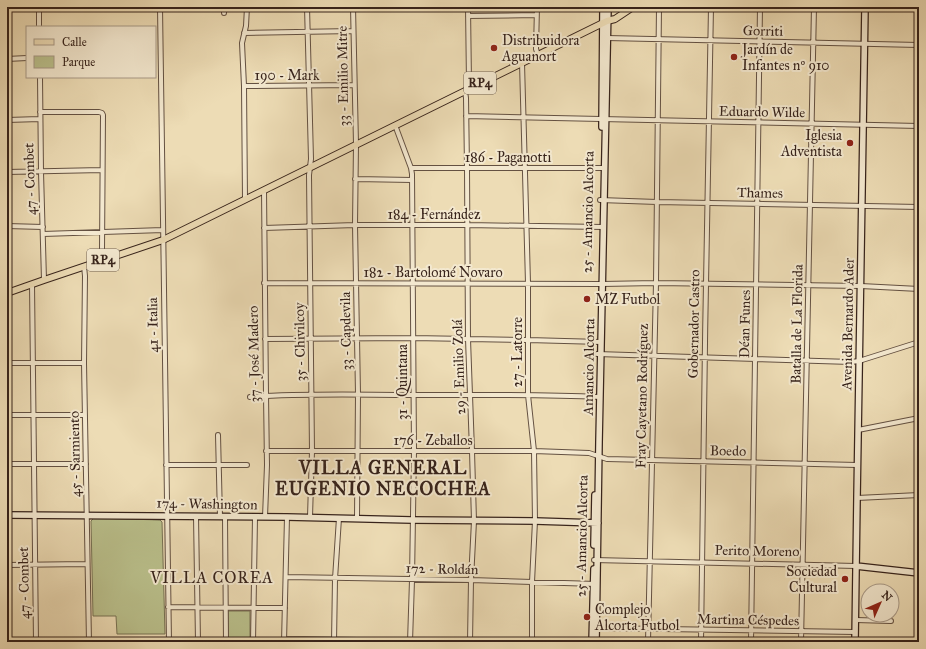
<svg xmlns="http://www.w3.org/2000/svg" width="926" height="649" font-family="'IM FELL Great Primer',serif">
<rect width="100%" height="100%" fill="#eddcb5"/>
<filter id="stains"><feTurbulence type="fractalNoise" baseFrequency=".005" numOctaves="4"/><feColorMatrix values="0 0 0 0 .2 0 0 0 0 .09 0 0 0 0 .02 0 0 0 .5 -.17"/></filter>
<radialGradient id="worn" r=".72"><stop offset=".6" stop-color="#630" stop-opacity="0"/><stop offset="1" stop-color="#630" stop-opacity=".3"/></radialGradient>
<path fill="#bac08c" stroke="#787254" d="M 94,518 L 160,520 L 162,522 L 165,634 L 117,634 L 116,616 L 93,616 L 91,521 Z
M 228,611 L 250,611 L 250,640 L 228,639 Z"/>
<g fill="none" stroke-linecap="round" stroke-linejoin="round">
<defs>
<path id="street" d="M 39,7 L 39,27
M 160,7 L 169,642
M 224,7 L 224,13
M 307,7 L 311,159 L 309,175 L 312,451 L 310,517
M 353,7 L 356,144 L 355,225 L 358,394 L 357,518
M 468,7 L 469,83 L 470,88
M 537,7 L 536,49 L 538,55
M 468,16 L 536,15
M 244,33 L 353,31
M 607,38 L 919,45
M 7,59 L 27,58
M 522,63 L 528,283 L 528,395 L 534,451 L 535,521 L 532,582 L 532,642
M 40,77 L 41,172 L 44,280
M 244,86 L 354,85
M 465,91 L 466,98 L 467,168 L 468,339 L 472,451 L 474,521 L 471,580 L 470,642
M 40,112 L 99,112 L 102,113 L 103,115 L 102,250 L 104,259
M 466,116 L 919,126
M 7,120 L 40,119
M 395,125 L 411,168 L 412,174 L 414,451 L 412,580 L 410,642
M 411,168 L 605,168
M 7,172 L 102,170
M 355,179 L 412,180
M 264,190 L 266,395 L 267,465 L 265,517
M 245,199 L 244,86 L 242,43 L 246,26 L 247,7
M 600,200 L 657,202 L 919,207
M 7,226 L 43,227
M 264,228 L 355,225 L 467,225 L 603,227
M 43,234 L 163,230
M 84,266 L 85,276 L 84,363 L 89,642
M 264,283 L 602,284 L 656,283 L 861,286 L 919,289
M 32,284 L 36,642
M 265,339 L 413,338 L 528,340 L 601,342
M 597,354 L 851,362 L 859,361 L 919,342
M 7,363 L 84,363
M 250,397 C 305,393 360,395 414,395 C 476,395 538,394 600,397
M 7,415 L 85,415
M 858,430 L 919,418
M 218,435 L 220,517
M 266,451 L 534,451 L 589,453 L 607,459 L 857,465
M 7,464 L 86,464
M 166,465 L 247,465
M 857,498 L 919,495
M 196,516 L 198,642
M 225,517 L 226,642
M 594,560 L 856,566
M 7,565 L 87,564
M 286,577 L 471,580 L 596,584
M 168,607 L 285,608
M 856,620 L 891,621
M 595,628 L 855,632
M 285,639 L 504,642
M 24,642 L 169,641
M 253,642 L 255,517
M 284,642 L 287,517
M 334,642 L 335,579 L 339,518
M 648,642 L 656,283 L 659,7
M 701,642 C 704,430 706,219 711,7
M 751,642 L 760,7
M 801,642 L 814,7"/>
<path id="secondary" d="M 602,127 L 603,7
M 7,515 L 287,517 L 412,520 L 535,521 L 598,523
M 594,545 L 595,495
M 856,566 L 919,573
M 592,642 L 594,569
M 596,642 L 599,442 L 608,7
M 855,642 L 857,498 L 865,7"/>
<path id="primary" d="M 7,293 L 44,280 L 163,240 L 607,21 L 615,19 L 633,7"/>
</defs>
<use href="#street" stroke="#645142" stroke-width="6"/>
<use href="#secondary" stroke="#37231b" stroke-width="8"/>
<use href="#primary" stroke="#37231b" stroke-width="8"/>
<use href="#street" stroke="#f3e8cf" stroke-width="4"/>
<use href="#secondary" stroke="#f3e8cf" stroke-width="5.5"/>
<use href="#primary" stroke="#eddcb5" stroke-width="6"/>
</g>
<g fill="#8f2418" stroke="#f3e8cf" stroke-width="1.5">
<circle cx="494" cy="48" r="4"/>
<circle cx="734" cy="57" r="4"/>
<circle cx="850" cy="143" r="4"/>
<circle cx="587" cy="299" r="4"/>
<circle cx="845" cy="579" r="4"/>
<circle cx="587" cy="617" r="4"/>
</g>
<g text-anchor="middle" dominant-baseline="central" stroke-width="4" stroke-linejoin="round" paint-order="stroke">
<g fill="#f3e8cf" stroke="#6f5e51" stroke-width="1">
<rect x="464" y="72" width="32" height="22" rx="3"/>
<rect x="87" y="249" width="32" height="22" rx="3"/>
</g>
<g font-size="13" font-weight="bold" fill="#37231b">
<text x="480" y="83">RP4</text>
<text x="103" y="260">RP4</text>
</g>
<g font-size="14" fill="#37231b" stroke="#f3e8cf">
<text transform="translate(763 31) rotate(1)">Gorriti</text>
<text x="287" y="75">190 - Mark</text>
<text transform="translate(343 76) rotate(-91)">33 - Emilio Mitre</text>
<text transform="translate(762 112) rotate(1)">Eduardo Wilde</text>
<text x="508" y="157">186 - Paganotti</text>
<text transform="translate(30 179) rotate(-92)">47 - Combet</text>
<text transform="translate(760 193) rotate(1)">Thames</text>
<text transform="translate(588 212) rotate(-89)">25 - Amancio Alcorta</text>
<text x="434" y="214">184 - Fernández</text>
<text x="433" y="272">182 - Bartolomé Novaro</text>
<text transform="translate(694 324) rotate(-89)">Gobernador Castro</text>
<text transform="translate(745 324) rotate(-89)">Déan Funes</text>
<text transform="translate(797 324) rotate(-89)">Batalla de La Florida</text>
<text transform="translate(848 324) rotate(-89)">Avenida Bernardo Ader</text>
<text transform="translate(153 325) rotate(-91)">41 - Italia</text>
<text transform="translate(346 331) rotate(-91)">33 - Capdevila</text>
<text transform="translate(300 342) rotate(-91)">35 - Chivilcoy</text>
<text transform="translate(517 352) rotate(-90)">27 - Latorre</text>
<text transform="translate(254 354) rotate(-91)">37 - José Madero</text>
<text transform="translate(459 367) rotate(-92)">29 - Emilio Zolá</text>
<text transform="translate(589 367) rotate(-89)">Amancio Alcorta</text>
<text transform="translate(402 382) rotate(-90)">31 - Quintana</text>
<text transform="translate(642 396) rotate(-89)">Fray Cayetano Rodríguez</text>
<text x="433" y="440">176 - Zeballos</text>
<text transform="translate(728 451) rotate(1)">Boedo</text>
<text transform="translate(75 454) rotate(-91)">45 - Sarmiento</text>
<text transform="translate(207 504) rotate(1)">174 - Washington</text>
<text transform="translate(582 536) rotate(-89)">25 - Amancio Alcorta</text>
<text transform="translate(757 551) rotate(1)">Perito Moreno</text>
<text transform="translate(442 569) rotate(1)">172 - Roldán</text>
<text transform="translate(24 583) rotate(-91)">47 - Combet</text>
<text transform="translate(748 620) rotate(1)">Martina Céspedes</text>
</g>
<g font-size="14" fill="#37231b" stroke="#f3e8cf" text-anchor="start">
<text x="502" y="40">Distribuidora<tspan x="502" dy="16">Aguanort</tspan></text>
<text x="742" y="49">Jardín de<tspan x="742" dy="16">Infantes nº 910</tspan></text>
<text x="842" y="135" text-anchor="end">Iglesia<tspan x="842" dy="16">Adventista</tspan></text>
<text x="595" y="299">MZ Futbol</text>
<text x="837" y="571" text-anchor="end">Sociedad<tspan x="837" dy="16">Cultural</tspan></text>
<text x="595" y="609">Complejo<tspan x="595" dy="16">Alcorta Futbol</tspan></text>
</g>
<g font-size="16" letter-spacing="1" fill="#37231b" stroke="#f3e8cf">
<text x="212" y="577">VILLA COREA</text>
</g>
<g font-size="18" font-weight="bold" letter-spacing="1" fill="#37231b" stroke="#f3e8cf">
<text x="383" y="468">VILLA GENERAL<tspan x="383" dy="21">EUGENIO NECOCHEA</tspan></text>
</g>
</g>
<rect width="926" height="649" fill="none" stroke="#eddcb5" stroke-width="24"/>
<rect x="8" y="8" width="910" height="633" fill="none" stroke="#37231b" stroke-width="2"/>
<rect x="12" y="12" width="902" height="625" fill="none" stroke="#37231b"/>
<rect x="26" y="26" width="130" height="52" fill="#f3e8cf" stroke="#a89987"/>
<rect x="34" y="39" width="20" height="6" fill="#eddcb5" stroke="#a89987"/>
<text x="62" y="46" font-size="12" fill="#37231b">Calle</text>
<rect x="34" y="56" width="20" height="12" fill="#bac08c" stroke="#a89987"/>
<text x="62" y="66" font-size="12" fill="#37231b">Parque</text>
<g transform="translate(880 603) rotate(45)"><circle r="19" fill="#f3e8cf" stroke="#a89987"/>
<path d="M0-3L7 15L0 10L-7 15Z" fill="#8f2418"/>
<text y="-6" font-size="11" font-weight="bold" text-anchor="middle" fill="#37231b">N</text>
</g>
<rect width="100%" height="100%" filter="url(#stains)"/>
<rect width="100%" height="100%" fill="url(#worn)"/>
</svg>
